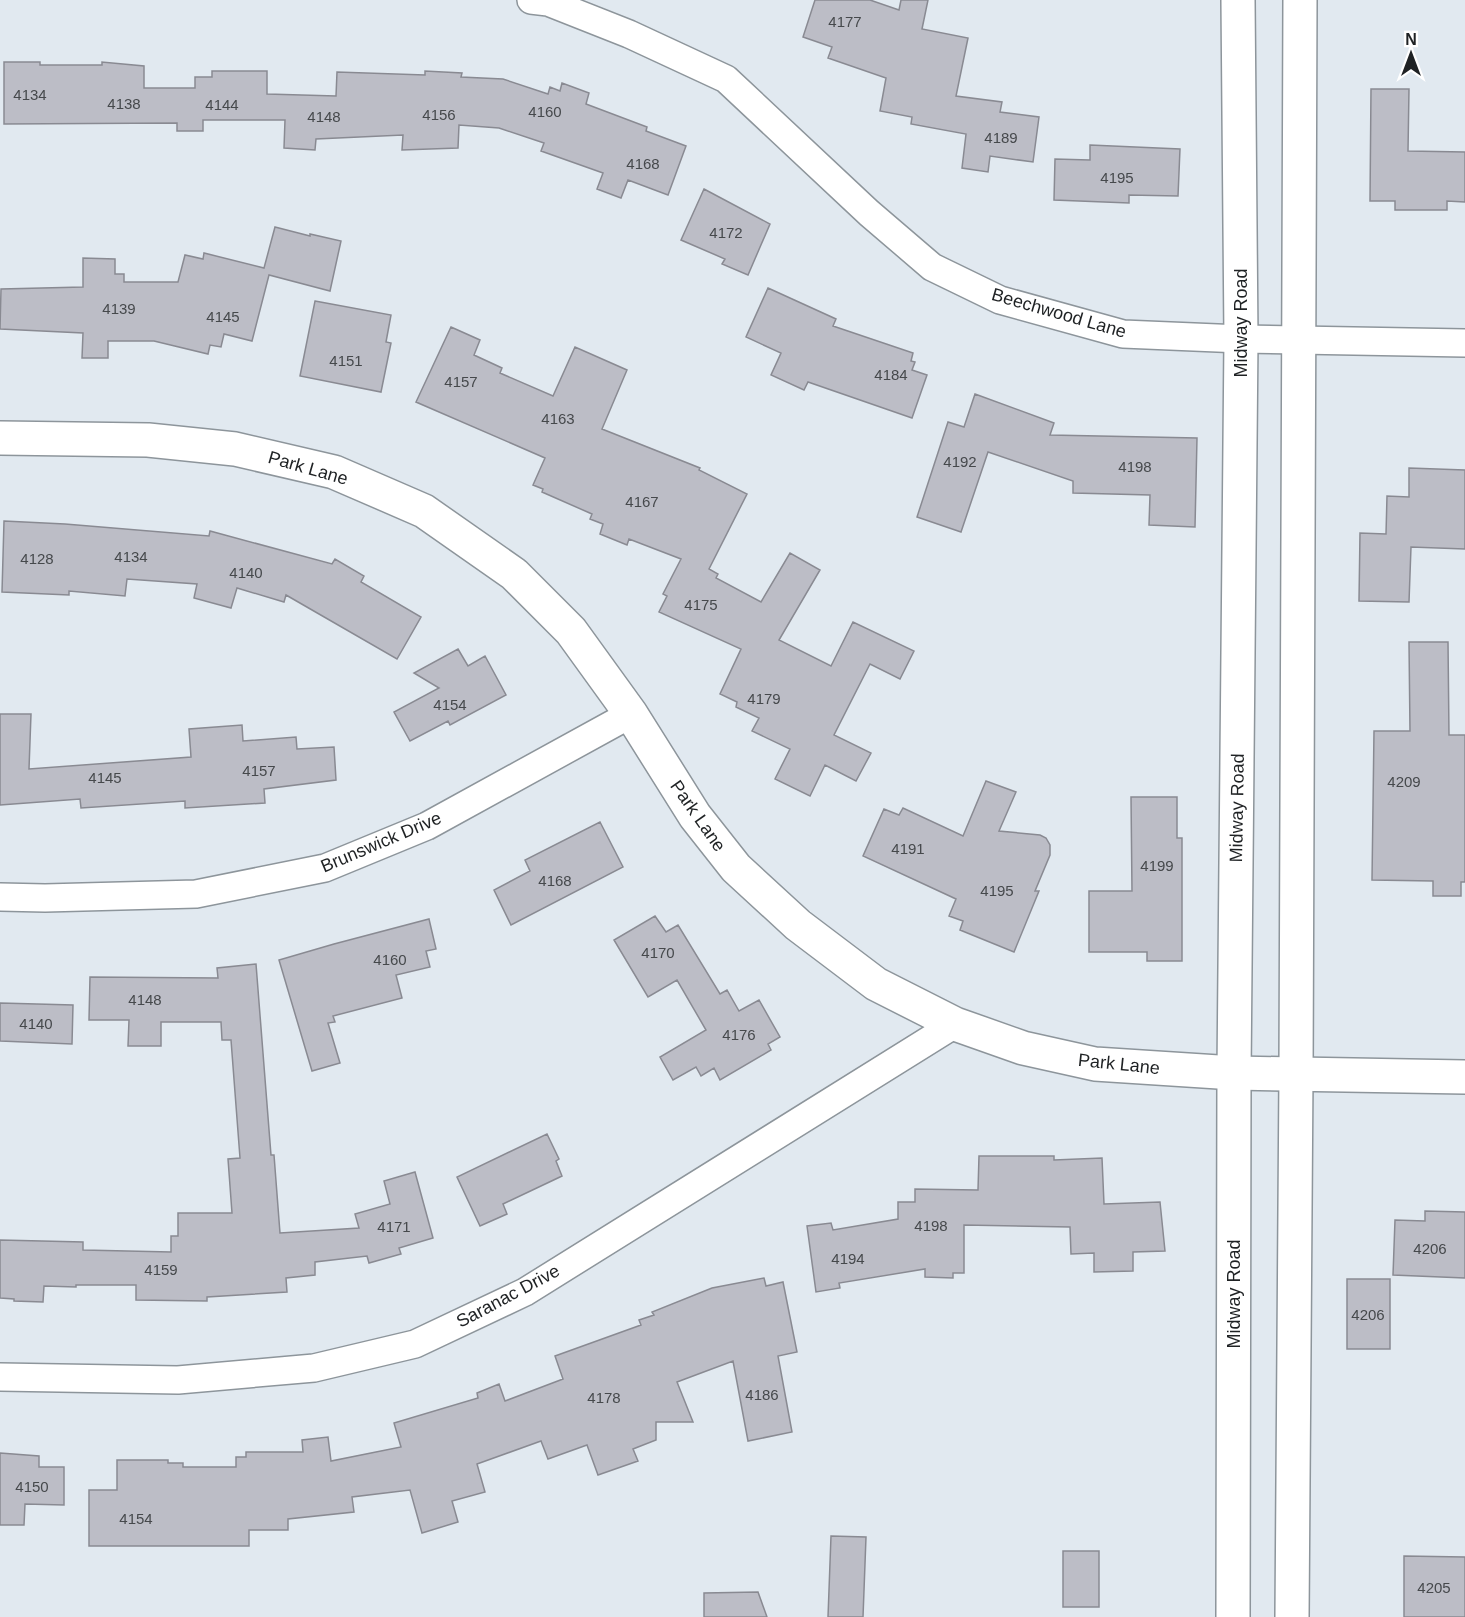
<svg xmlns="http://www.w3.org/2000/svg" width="1465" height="1617" font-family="Arial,sans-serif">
<rect width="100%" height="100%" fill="#e1e9f0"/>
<path fill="#bcbdc6" stroke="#898a92" stroke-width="1.5" d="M 815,0 L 870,0 L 899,10 L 901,0 L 928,0 L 922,29 L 968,38 L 956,96 L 1002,102 L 1000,112 L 1039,117 L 1033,162 L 990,156 L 988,172 L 962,168 L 966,134 L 911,124 L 912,117 L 880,111 L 886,78 L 828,58 L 832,47 L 803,37 Z
M 4,62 L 40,62 L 40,65 L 102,65 L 102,62 L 144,66 L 144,88 L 195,88 L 195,77 L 212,77 L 212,71 L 267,71 L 267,94 L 336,96 L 337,72 L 425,75 L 425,71 L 462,73 L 461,77 L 503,79 L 548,94 L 550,87 L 560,91 L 562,83 L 589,93 L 586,104 L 647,127 L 646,131 L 686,146 L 668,195 L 628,180 L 621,198 L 597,189 L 603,173 L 541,151 L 544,143 L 499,128 L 459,125 L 458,148 L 402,150 L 403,135 L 316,139 L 315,150 L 284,148 L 285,120 L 203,120 L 203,131 L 177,131 L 177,123 L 4,124 Z
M 1371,89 L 1409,89 L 1408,151 L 1465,152 L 1465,202 L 1447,201 L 1447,210 L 1395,210 L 1395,201 L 1370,201 Z
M 1090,145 L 1180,149 L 1178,196 L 1129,195 L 1129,203 L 1054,200 L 1055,159 L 1090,160 Z
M 704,189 L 770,224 L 748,275 L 722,264 L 725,259 L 681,240 Z
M 275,227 L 310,236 L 310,234 L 341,241 L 330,291 L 269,275 L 252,341 L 224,334 L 221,347 L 210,345 L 208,354 L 154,341 L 108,341 L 108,358 L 82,358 L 83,333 L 0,329 L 1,289 L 83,287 L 83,258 L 115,259 L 115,274 L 124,274 L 124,282 L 178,282 L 185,255 L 203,259 L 204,253 L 264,268 Z
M 768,288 L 836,319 L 833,326 L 913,353 L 911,361 L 915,362 L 912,370 L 927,375 L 912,418 L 808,382 L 804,390 L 771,375 L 781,353 L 746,337 Z
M 315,301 L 391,315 L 386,342 L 391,343 L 381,392 L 300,376 Z
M 451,327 L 480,340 L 474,355 L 502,368 L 500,373 L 553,396 L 575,347 L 627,370 L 602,429 L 700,468 L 699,470 L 747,494 L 709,569 L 718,574 L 716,578 L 761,602 L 790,553 L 820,570 L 779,640 L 831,666 L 853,622 L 914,651 L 900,679 L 870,664 L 834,735 L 871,753 L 856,781 L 825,765 L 810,796 L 775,779 L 790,749 L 752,731 L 759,718 L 736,707 L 737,702 L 720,694 L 741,649 L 659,612 L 667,596 L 663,594 L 681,559 L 629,539 L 627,545 L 600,534 L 603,524 L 590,519 L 592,514 L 542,492 L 543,489 L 533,485 L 545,458 L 416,402 Z
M 975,394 L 1054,423 L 1050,435 L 1197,438 L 1195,527 L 1149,525 L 1150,495 L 1073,493 L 1073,481 L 988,452 L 961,532 L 917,517 L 948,422 L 964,427 Z
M 1409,468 L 1465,470 L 1465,549 L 1411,547 L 1409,602 L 1359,601 L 1360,533 L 1386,534 L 1387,496 L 1409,497 Z
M 4,521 L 65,524 L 209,536 L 210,531 L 332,564 L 335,559 L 364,576 L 361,582 L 421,617 L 397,659 L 286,595 L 284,602 L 237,588 L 231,608 L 194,598 L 197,584 L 127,579 L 125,596 L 69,591 L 69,595 L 2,592 Z
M 1409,642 L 1448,642 L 1449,735 L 1465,735 L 1465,882 L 1461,882 L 1461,896 L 1433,896 L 1433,881 L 1372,880 L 1374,731 L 1410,731 Z
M 458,649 L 468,666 L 485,656 L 506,695 L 450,725 L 448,721 L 410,741 L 394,712 L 439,688 L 414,673 Z
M 0,714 L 31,714 L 29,769 L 191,757 L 189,729 L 242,725 L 243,741 L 296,737 L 297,749 L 334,747 L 336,780 L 264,789 L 265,803 L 185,808 L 185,801 L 81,808 L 80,799 L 0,805 Z
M 986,781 L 1016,792 L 999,831 L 1040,835 L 1046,838 L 1050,845 L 1050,855 L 1035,891 L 1039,891 L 1014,952 L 960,930 L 963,921 L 949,916 L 956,899 L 863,856 L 884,809 L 899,815 L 903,808 L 963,836 Z
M 1131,797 L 1177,797 L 1177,838 L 1182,838 L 1182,961 L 1147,961 L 1147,952 L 1089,952 L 1089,891 L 1132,891 Z
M 600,822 L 623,867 L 511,925 L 494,890 L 530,871 L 525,860 Z
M 655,916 L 666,932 L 678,925 L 720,994 L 727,990 L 739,1011 L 759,1000 L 780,1037 L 768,1044 L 771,1050 L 720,1080 L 714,1068 L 701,1076 L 696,1067 L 673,1080 L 660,1057 L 706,1030 L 677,980 L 648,997 L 614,940 Z
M 429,919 L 436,949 L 426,951 L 430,967 L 396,975 L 402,998 L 333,1016 L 335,1022 L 328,1023 L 340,1063 L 312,1071 L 279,960 L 334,944 Z
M 256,964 L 271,1155 L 274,1155 L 280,1233 L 359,1228 L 355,1214 L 390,1204 L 384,1181 L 415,1172 L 433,1238 L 399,1248 L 401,1254 L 369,1263 L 367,1256 L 315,1262 L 315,1275 L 286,1278 L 287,1292 L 207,1297 L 207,1301 L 136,1300 L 136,1285 L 76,1285 L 76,1287 L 44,1286 L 43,1302 L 14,1301 L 14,1299 L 0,1298 L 0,1240 L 83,1242 L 83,1250 L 171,1252 L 171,1236 L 178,1236 L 178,1213 L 232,1213 L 228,1159 L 240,1158 L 231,1040 L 222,1040 L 221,1022 L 161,1022 L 161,1046 L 128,1046 L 129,1020 L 89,1020 L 90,977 L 218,978 L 217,968 Z
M 0,1003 L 73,1005 L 72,1044 L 0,1041 Z
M 547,1134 L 559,1159 L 556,1161 L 562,1176 L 503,1204 L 507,1214 L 480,1226 L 457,1177 Z
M 979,1156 L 1054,1156 L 1054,1160 L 1102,1158 L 1104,1204 L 1160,1202 L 1165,1251 L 1133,1252 L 1133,1271 L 1094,1272 L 1094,1253 L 1071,1254 L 1070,1227 L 964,1225 L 964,1273 L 953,1273 L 953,1278 L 925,1277 L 925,1269 L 839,1283 L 840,1288 L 816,1292 L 807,1226 L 831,1223 L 833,1230 L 898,1219 L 898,1202 L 915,1202 L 915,1189 L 978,1190 Z
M 1425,1211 L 1465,1212 L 1465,1278 L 1393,1275 L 1395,1220 L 1425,1221 Z
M 764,1278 L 766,1286 L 783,1282 L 797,1352 L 778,1356 L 792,1432 L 748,1441 L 733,1361 L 677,1382 L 693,1422 L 656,1422 L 656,1440 L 633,1449 L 638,1461 L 598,1475 L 587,1445 L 548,1459 L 541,1441 L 477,1464 L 485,1492 L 452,1501 L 458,1522 L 422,1533 L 410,1490 L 352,1497 L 354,1512 L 288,1519 L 288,1530 L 249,1530 L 249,1546 L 89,1546 L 89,1490 L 117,1490 L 117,1460 L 168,1460 L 168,1463 L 183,1463 L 183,1467 L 236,1467 L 236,1457 L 246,1457 L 246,1452 L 303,1452 L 302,1440 L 328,1437 L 331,1461 L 401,1447 L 394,1423 L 478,1398 L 477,1393 L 499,1384 L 505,1401 L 563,1379 L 555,1356 L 641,1325 L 639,1320 L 654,1315 L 652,1312 L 712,1288 Z
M 1347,1279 L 1390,1279 L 1390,1349 L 1347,1349 Z
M 0,1453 L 39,1456 L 39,1467 L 64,1467 L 64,1505 L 25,1504 L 24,1525 L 0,1525 Z
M 831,1536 L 866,1537 L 863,1617 L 828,1617 Z
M 1063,1551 L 1099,1551 L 1099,1607 L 1063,1607 Z
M 1404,1556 L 1465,1557 L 1465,1617 L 1404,1617 Z
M 758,1592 L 767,1617 L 704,1617 L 704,1593 Z"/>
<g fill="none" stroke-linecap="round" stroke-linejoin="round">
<defs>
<path id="minor" d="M 531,0 L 548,2 L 629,34 L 726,79 L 869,213 L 932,267 L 1000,300 L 1123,334 L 1241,339 L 1465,343
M 0,897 L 45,898 L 196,894 L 325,868 L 427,826 L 631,714
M 0,1377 L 178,1380 L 314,1368 L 415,1344 L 525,1292 L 955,1024"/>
<path id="tertiary" d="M 0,438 L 148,440 L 235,449 L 334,472 L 424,511 L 514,574 L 571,631 L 631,714 L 695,816 L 736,868 L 798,925 L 876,984 L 955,1024 L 1023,1048 L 1095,1064 L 1234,1073 L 1465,1077"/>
<path id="secondary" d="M 1233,1617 L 1234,1073 L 1241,339 L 1238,0
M 1292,1617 L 1296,1074 L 1300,0"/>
</defs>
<use href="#minor" stroke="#8d959b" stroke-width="30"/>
<use href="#tertiary" stroke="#8d959b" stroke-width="36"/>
<use href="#secondary" stroke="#8d959b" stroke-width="36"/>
<use href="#minor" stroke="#fff" stroke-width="27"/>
<use href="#tertiary" stroke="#fff" stroke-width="33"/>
<use href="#secondary" stroke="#fff" stroke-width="33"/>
</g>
<g text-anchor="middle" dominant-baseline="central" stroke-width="4.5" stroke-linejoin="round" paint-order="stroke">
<g font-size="15" fill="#46494c">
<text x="845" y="21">4177</text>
<text x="30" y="94">4134</text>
<text x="124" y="103">4138</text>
<text x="222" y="104">4144</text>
<text x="545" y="111">4160</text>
<text x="439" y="114">4156</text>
<text x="324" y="116">4148</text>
<text x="1001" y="137">4189</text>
<text x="643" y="163">4168</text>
<text x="1117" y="177">4195</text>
<text x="726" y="232">4172</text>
<text x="119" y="308">4139</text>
<text x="223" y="316">4145</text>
<text x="346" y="360">4151</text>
<text x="891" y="374">4184</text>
<text x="461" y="381">4157</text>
<text x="558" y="418">4163</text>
<text x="960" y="461">4192</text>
<text x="1135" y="466">4198</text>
<text x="642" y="501">4167</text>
<text x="131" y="556">4134</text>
<text x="37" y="558">4128</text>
<text x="246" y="572">4140</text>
<text x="701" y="604">4175</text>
<text x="764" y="698">4179</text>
<text x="450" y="704">4154</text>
<text x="259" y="770">4157</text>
<text x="105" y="777">4145</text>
<text x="1404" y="781">4209</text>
<text x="908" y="848">4191</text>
<text x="1157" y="865">4199</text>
<text x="555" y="880">4168</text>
<text x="997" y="890">4195</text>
<text x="658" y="952">4170</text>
<text x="390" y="959">4160</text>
<text x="145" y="999">4148</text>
<text x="36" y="1023">4140</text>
<text x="739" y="1034">4176</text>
<text x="931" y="1225">4198</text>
<text x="394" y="1226">4171</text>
<text x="1430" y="1248">4206</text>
<text x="848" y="1258">4194</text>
<text x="161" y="1269">4159</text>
<text x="1368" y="1314">4206</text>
<text x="762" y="1394">4186</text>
<text x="604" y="1397">4178</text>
<text x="32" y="1486">4150</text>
<text x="136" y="1518">4154</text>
<text x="1434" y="1587">4205</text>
</g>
<g font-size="18" fill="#1f2224" stroke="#fff">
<text transform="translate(1059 313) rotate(16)">Beechwood Lane</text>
<text transform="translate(1241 323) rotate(-90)">Midway Road</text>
<text transform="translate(308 468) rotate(16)">Park Lane</text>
<text transform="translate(1237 808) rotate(-89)">Midway Road</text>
<text transform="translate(698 816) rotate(55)">Park Lane</text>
<text transform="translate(381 842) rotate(-23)">Brunswick Drive</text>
<text transform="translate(1119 1064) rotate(6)">Park Lane</text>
<text transform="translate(1234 1294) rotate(-90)">Midway Road</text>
<text transform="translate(508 1296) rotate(-28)">Saranac Drive</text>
</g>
</g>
<g transform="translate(1411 54)" stroke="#ffffff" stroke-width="4.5" paint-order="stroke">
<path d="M0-4.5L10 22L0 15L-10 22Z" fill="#1f2224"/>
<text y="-9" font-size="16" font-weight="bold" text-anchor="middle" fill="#1f2224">N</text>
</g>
</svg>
